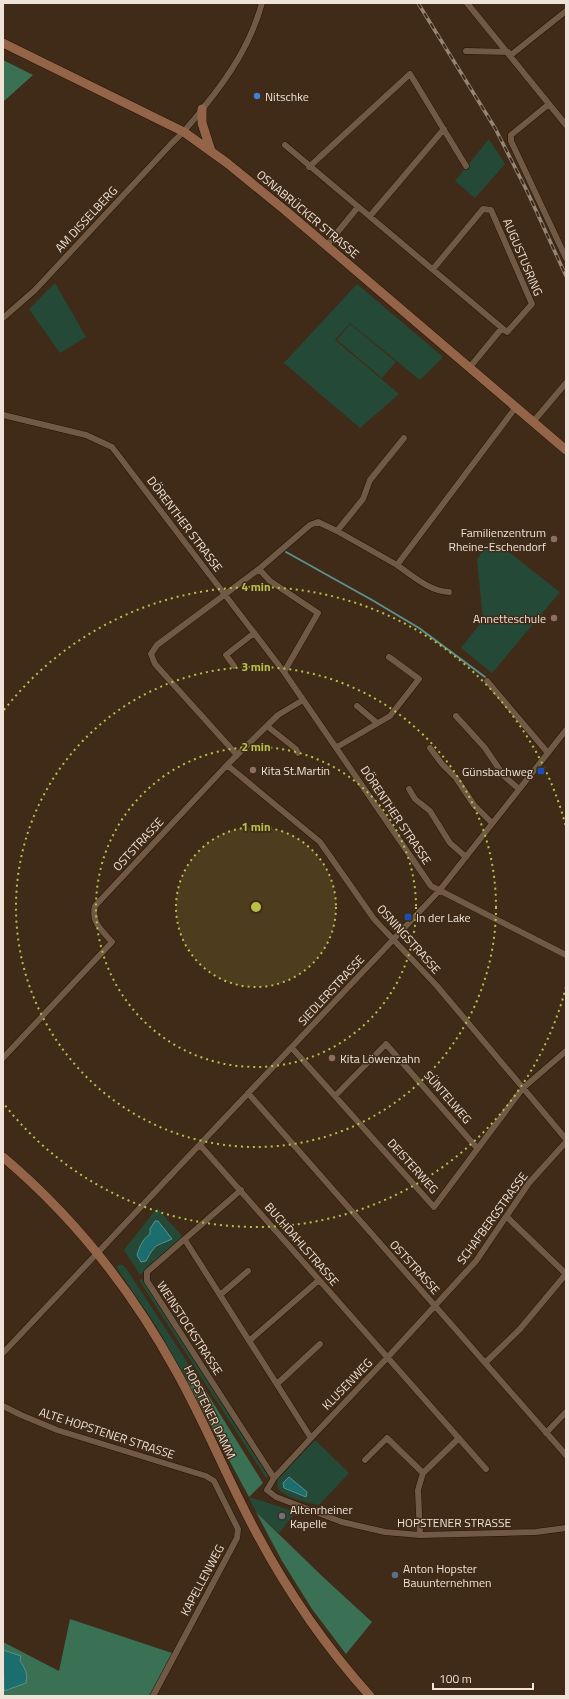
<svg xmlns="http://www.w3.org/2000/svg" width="569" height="1699" font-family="'Titillium Web',sans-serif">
<rect width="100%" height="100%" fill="#402b18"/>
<path fill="#254937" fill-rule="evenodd" d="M 489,139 L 505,164 L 475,198 L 455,181 Z
M 55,283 L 86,337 L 60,353 L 29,309 Z
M 357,284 L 443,357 L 420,380 L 350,323 L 335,340 L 399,394 L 360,428 L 284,363 Z
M 350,324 L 396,362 L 382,378 L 337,340 Z
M 492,539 L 560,592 L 492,673 L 461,648 L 483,620 L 477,559 Z
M 157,1208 L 183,1237 L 140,1275 L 124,1250 ZM 150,1234 L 163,1244 C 155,1247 151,1249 150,1257 Z
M 118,1265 L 122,1265 L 126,1268 L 197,1377 L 187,1382 L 157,1327 L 116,1267 Z
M 142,1279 L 268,1476 L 266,1478 L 139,1280 Z
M 315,1440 L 349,1473 L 319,1505 C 307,1502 268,1496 279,1478 Z
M 249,1497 L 296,1512 L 279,1533 L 256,1512 Z"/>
<path fill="#3a7155" d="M 3,60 L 33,75 L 3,102 Z
M 197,1377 L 263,1483 L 249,1497 L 187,1382 Z
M 256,1512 L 323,1577 L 372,1622 L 346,1654 L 312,1609 L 282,1561 Z
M 70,1619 L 175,1654 L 153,1696 L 3,1696 L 3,1642 L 59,1671 Z"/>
<path fill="#1c6d6e" stroke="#5b908d" d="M 155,1221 L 158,1221 L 172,1239 L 156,1246 L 151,1252 L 146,1261 L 141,1262 L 137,1255 C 140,1246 142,1240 150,1234 L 150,1229 Z
M 289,1477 L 307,1492 L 306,1497 L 284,1488 L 283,1483 Z
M 3,1650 L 21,1656 L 20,1661 C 25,1668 28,1674 26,1683 L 4,1691 Z"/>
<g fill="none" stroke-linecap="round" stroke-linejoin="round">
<path stroke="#5b908d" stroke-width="2" d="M 286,552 L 372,600 L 419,628 L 485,677"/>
<defs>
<path id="minor" d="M 467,3 L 566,125
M 466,51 L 508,52
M 511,55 L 566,11
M 549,104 L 511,135 L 511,141 L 566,258
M 285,145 L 502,328
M 309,167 L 410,74 L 466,166
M 370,216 L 444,129
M 327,245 L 358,207
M 433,269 L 483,209 L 491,210 L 532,304 L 507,332 L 502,328 L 470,367
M 3,318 L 35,290 L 172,143 C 184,132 194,120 204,107 C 230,75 251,43 262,3
M 3,415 L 86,435 L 112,447 L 284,672 L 431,886 L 566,955
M 533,422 L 566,383
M 337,531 L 363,499 L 370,480 L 404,438
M 397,565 C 413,576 429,591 449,592
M 259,569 L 270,581 L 318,613 L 284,672
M 234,666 L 226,655 L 254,633
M 487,681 L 548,753
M 357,706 L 377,723
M 456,716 L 485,748 L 504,776 L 519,789
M 267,726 L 296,749 L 298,753
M 337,747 L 390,716 L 419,679 L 389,657
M 430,748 L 442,764 L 456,778 L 474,805 L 492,823
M 237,755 L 155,664 L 151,654 L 157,645 L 259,569 L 310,525 L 318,522 L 337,531 L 397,565 L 516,407
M 227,765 L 320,842 L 374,919 L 437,986 L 566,1139
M 409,789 L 415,799 L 430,811 L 450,843 L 466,857
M 292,1048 L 434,1207 L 523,1088 L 566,1051
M 3,1058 L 112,942 C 102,930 91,923 95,906 L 227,765 L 278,715 L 303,700
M 248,1093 L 566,1455
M 335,1096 L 386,1044 L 477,1148
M 566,1142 L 529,1183 L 476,1261 L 387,1358 L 311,1438 L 274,1478 L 267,1490 L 276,1497 L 342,1522 L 385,1532 L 420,1535 L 536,1532 L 566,1528
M 200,1145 L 486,1469
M 241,1190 L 147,1272 L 147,1281 L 274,1478
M 185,1240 L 311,1438
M 220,1295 L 248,1271
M 249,1341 L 319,1280
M 3,1353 L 439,891 L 566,730
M 485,1363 L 520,1329 L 566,1274 L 507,1217
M 277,1384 L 320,1344
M 3,1406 L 21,1415 L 57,1430 L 206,1476 L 214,1481 L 238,1529 L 237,1538 L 153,1696
M 546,1433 L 566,1412
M 365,1460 L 387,1438 L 423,1473
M 420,1535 L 418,1490 L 423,1473 L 459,1438"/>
<path id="secondary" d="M 3,43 L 184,132 L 227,163 L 286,211 L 566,450
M 202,109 L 202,123 L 211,151
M 3,1157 C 74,1217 132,1291 176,1371 C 206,1424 228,1481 257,1534 C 289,1594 325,1646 370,1696"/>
</defs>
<use href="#minor" stroke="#261302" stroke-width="7"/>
<use href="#secondary" stroke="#261302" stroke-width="10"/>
<use href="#minor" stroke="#705a45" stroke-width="6"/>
<use href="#secondary" stroke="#946448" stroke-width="9"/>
<defs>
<path id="rail" d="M 418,3 L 495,128 L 527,191 L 566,276"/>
</defs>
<use href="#rail" stroke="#968576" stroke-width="3.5"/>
<use href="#rail" stroke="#402b18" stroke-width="2" stroke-dasharray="6" stroke-linecap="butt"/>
</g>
<circle cx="256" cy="907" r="80" fill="#b6c148" fill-opacity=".12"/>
<g fill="none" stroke="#b6c148" stroke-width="2" stroke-dasharray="2 4">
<circle cx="256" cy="907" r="80"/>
<circle cx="256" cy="907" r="160"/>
<circle cx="256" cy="907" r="240"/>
<path d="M566 987A320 320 0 0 1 4 1104M4 710A320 320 0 0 1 566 827"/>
</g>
<circle fill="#3f7fe0" stroke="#402b18" stroke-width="1.5" cx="257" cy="96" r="4"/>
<g fill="#8d6e63" stroke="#402b18" stroke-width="1.5">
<circle cx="554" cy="539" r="4"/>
<circle cx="554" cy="618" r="4"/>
<circle cx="253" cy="770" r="4"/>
<circle cx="332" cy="1058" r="4"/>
</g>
<g fill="#1a4fb4" stroke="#402b18" stroke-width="1.5">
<rect x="537" y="767" width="8" height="8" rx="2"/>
<rect x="404" y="913" width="8" height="8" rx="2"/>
</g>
<circle fill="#6b7280" stroke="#402b18" stroke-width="1.5" cx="282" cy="1516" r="4"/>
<circle fill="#5c6f8a" stroke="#402b18" stroke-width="1.5" cx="395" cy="1575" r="4"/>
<g text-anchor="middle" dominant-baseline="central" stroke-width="3" stroke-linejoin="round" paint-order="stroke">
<g font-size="12" fill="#efe2d6" stroke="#402b18" text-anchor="start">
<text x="265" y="96">Nitschke</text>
<text x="546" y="532" text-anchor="end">Familienzentrum<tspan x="546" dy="14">Rheine-Eschendorf</tspan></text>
<text x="546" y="618" text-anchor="end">Annetteschule</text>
<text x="261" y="770">Kita St.Martin</text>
<text x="533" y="771" text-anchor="end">Günsbachweg</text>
<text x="416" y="917">In der Lake</text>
<text x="340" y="1058">Kita Löwenzahn</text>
<text x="290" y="1509">Altenrheiner<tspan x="290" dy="14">Kapelle</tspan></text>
<text x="403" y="1568">Anton Hopster<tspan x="403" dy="14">Bauunternehmen</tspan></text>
</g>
<g font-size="12" fill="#efe2d6" stroke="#402b18">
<text transform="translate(308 214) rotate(40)">OSNABRÜCKER STRASSE</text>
<text transform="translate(86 219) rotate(-47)">AM DISSELBERG</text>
<text transform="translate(523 257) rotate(67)">AUGUSTUSRING</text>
<text transform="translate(185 524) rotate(53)">DÖRENTHER STRASSE</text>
<text transform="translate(396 815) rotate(56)">DÖRENTHER STRASSE</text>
<text transform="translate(138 844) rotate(-47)">OSTSTRASSE</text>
<text transform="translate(409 939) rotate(48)">OSNINGSTRASSE</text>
<text transform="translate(331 990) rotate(-47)">SIEDLERSTRASSE</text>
<text transform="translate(448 1097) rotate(49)">SÜNTELWEG</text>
<text transform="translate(413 1166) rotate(48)">DEISTERWEG</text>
<text transform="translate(492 1218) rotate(-54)">SCHAFBERGSTRASSE</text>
<text transform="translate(302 1244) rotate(49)">BUCHDAHLSTRASSE</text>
<text transform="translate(415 1267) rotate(48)">OSTSTRASSE</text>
<text transform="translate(190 1328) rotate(57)">WEINSTOCKSTRASSE</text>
<text transform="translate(347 1384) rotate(-46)">KLUSENWEG</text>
<text transform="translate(210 1412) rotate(64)">HOPSTENER DAMM</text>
<text transform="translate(107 1433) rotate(18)">ALTE HOPSTENER STRASSE</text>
<text x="454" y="1522">HOPSTENER STRASSE</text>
<text transform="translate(202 1580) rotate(-62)">KAPELLENWEG</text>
</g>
</g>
<circle cx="256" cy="907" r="6" fill="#b6c148" stroke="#402b18" stroke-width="2"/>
<g font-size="12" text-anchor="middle" font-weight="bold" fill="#b6c148" stroke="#402b18" stroke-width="3" stroke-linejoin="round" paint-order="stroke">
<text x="256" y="591">4 min</text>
<text x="256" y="671">3 min</text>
<text x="256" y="751">2 min</text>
<text x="256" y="831">1 min</text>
</g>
<rect width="569" height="1699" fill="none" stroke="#efe2d6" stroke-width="8"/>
<path d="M433 1683v6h100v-6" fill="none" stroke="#efe2d6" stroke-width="2"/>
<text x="439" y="1683" font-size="12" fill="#efe2d6" stroke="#402b18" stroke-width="3" paint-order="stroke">100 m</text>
</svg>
